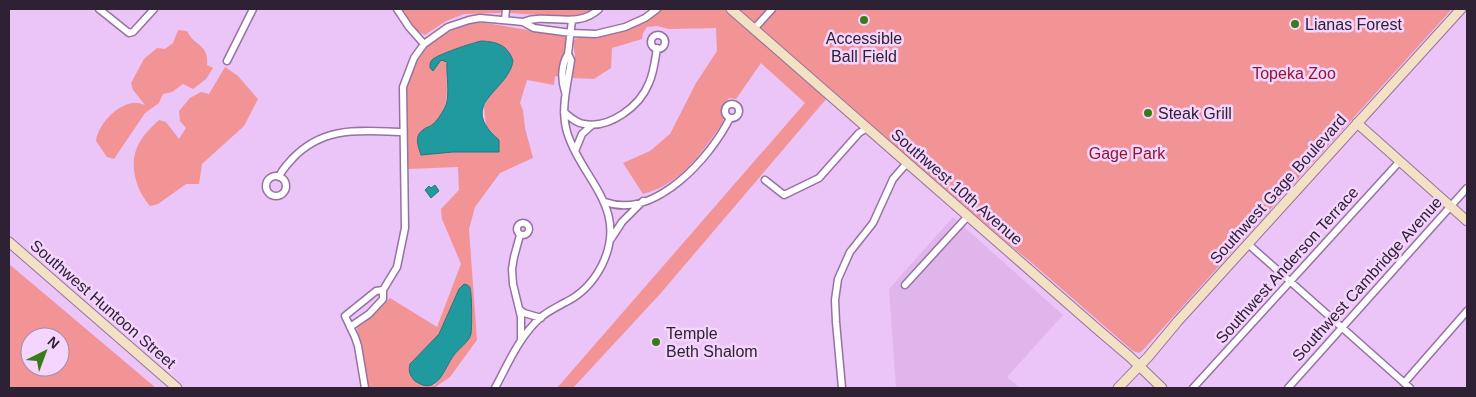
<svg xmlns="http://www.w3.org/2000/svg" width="1476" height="397" font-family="Helvetica,sans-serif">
<rect width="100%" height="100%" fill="#ebc4f8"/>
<path fill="#e0b5ec" d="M 953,217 L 1063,315 L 1007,377 L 1020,388 L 896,388 L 889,289 Z"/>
<path fill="#f29396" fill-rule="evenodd" d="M 402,9 L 503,9 L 500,13 L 464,14 L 446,21 L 425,35 L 417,31 Z
M 510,9 L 595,9 L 577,17 L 570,17 L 510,13 Z
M 661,9 L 726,9 L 827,98 L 660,294 L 573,388 L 557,388 L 805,103 L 761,63 L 736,99 L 730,98 C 717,106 727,114 722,124 C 701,153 680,185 643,194 L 623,163 L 650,151 L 670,134 L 696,83 L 717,51 L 716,28 L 669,29 L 657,26 L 647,27 L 643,33 L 642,39 L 612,48 L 611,68 L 594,79 L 572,78 L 575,56 L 573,41 C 579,34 591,37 600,36 C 621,34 645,24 661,9 Z
M 736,9 L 1452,9 L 1143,350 L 1139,353 L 1133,351 L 1032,263 L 1011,246 Z
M 472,23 L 486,23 L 564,36 L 567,39 L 560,77 L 555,76 L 554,85 L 527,80 L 520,103 L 523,110 L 525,128 L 533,158 L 500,173 L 475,207 L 469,229 L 477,340 L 450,377 L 434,388 L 410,388 L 405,387 L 404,388 L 370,388 L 366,381 L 363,352 L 357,329 L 358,326 L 374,314 L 390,298 L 437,327 L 461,264 L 442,219 L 441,209 L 459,190 L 458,167 L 408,169 C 406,101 391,47 472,23 ZM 475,42 L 508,50 L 513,61 L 509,73 L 491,92 L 484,107 L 486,126 L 499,140 L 453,152 L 421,155 L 427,127 C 454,115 445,85 447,62 L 441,60 L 441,54 ZM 459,289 L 471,317 L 470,337 L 452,357 L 444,373 L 434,386 L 410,373 L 410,364 L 439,334 Z
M 178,30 L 187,31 C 195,47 209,44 207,65 L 213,68 L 206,79 L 193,89 L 183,84 L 172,92 L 163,94 L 159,103 L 145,113 L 114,159 L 107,157 L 96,141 C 98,125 116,105 133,103 C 136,102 141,104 145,105 L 133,90 L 131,83 L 144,59 L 157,48 L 165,49 L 173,43 Z
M 225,67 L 238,76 L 258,99 L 244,126 L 202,164 L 199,184 L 186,184 L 158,204 L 150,206 C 135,189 127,161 141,140 C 145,133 153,126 159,120 L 166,122 L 179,139 L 186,128 L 180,121 L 179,111 L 190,98 L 201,92 L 209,94 Z
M 9,264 L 156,388 L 9,388 ZM 30,337 L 60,337 L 60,367 L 30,367 Z"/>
<path fill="#209a9e" stroke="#24767e" d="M 482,41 C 497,42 508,45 513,61 C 508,92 456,103 499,140 L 499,152 L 453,152 L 421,155 C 418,146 414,136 423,130 C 426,127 430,127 433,124 C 438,120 444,110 446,105 C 450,93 446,74 447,62 L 441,60 L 433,71 L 430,68 C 430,64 430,62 432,60 C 436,55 474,42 482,41 Z
M 435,185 L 439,191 L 431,198 L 425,190 L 429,186 L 431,188 Z
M 464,284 C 467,285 468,284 470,288 C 472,294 472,327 471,334 C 469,342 459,348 454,355 C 444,368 438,397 415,381 C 410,376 408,371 410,364 L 439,334 L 459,289 Z"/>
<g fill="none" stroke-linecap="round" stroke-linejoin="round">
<defs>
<path id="street" d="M 99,9 L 129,33 L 133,32 L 154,9
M 397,9 L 409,27 L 424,44
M 505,20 L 506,9
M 523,22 C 548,12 577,30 599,9
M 754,29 L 772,9
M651 42a7 7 0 1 1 14 0a7 7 0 1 1-14 0Z
M 227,61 L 253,9
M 565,92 C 561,80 561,65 568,54
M725 111a7 7 0 1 1 14 0a7 7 0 1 1-14 0Z
M 564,112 C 570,117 576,123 584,124 C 610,129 640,106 649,83 C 654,72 655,60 657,48
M 575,151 L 582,134 L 592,125
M266 186a10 10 0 1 1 20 0a10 10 0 1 1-20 0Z
M 279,177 C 282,169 288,164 293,158 C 325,125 361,131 403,132
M 765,180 L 784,195 L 819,178 L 859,133 L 867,128
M 605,202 C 655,220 710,158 730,118
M517 229a6 6 0 1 1 12 0a6 6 0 1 1-12 0Z
M 520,235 L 514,257 L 512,269 L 513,284 L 521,317 L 521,339
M 611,239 L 622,222 L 643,201
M 1248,244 L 1410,388
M 905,285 L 968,216
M 519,309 L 524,313 L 541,318
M 350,327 L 369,314 L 383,299 L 383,290 L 397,267 L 405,228 L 403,87 L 414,58 L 424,44 L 448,27 L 469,20 L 480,18 L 523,22 L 534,28 L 571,33 L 596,34 L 625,27 L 645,18 L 657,9
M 1404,383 L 1467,311
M 365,388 L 358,346 L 355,337 L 345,316 L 376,291 L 383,290
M 495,388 C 508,364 519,337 540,318 C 548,311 557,307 566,302 C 582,294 594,281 602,265 C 630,208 581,179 567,132 C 560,108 568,84 571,60 L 568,54 L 572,20
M 842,388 L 836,322 L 835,300 L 838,279 L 850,252 L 873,223 L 893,179 L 907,163
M 1193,388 L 1400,161
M 1288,388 L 1467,188"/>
<path id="secondary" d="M 731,9 L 1096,328 L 1130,357 L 1162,388
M 1357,123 L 1467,221
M 9,242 L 177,388
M 1118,388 L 1148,357 L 1178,321 L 1461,9"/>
</defs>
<use href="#street" stroke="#9672a2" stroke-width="9"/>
<use href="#secondary" stroke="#9672a2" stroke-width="11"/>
<use href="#street" stroke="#fff" stroke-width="6"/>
<use href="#secondary" stroke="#f2e1c2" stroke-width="9"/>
</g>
<g fill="#397b1b" stroke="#f4d5fe" stroke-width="2">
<circle cx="864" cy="20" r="5"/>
<circle cx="1295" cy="24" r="5"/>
<circle cx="1148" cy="113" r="5"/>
<circle cx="656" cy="342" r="5"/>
</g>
<g text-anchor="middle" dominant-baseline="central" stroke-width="5" stroke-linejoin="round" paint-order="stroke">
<g font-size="16" fill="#2f2134" stroke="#f4d5fe" text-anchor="start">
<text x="1305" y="24">Lianas Forest</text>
<text x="864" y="38" text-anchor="middle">Accessible<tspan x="864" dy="18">Ball Field</tspan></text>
<text x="1158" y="113">Steak Grill</text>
<text x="666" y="333">Temple<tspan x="666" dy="18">Beth Shalom</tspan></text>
</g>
<g font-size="16" fill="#91172d" stroke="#f4d5fe">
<text x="1294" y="73">Topeka Zoo</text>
<text x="1127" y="153">Gage Park</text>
</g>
<g font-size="16" fill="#2f2134" stroke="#f4d5fe">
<text transform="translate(957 187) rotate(41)">Southwest 10th Avenue</text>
<text transform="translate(1278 189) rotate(-48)">Southwest Gage Boulevard</text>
<text transform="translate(1287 265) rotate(-48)">Southwest Anderson Terrace</text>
<text transform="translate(1367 279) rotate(-48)">Southwest Cambridge Avenue</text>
<text transform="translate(103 304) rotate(41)">Southwest Huntoon Street</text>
</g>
</g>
<rect width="1476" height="397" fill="none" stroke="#2f2134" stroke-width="20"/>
<g transform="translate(45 352) rotate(42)"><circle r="24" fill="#f4d5fe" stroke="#a58dad"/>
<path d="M0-4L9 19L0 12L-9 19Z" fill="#397b1b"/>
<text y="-8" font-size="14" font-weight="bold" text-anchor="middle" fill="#2f2134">N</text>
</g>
</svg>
